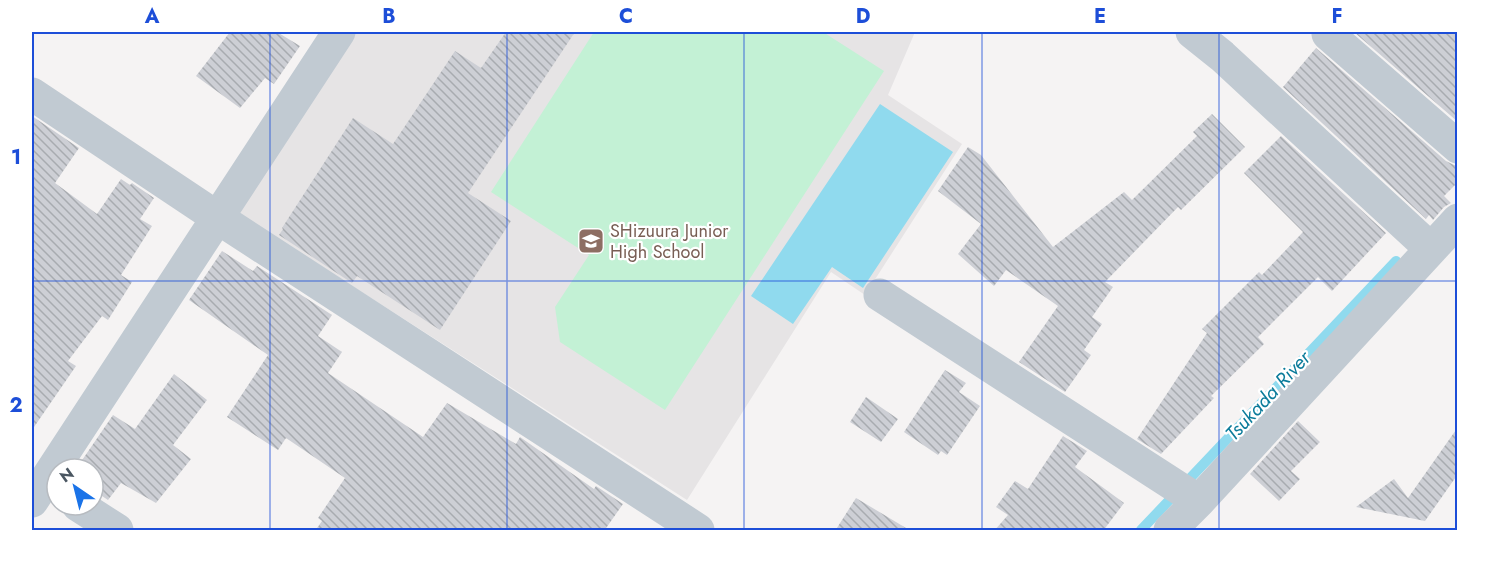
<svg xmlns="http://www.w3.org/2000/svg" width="1489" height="562" font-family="Jost,sans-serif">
<defs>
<pattern id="building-back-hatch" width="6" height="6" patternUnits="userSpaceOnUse" patternTransform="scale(1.5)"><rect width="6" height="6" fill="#cdcfd5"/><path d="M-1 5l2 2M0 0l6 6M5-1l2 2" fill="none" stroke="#a8abb0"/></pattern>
</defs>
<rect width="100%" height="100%" fill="#f5f3f3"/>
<path fill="#e6e4e5" d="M 354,32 L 915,32 L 888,95 L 962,144 L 865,295 L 831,272 L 687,500 L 235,211 Z"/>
<path fill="#c3f1d5" d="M 594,32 L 823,32 L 884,71 L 665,410 L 560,342 L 555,307 L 589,255 L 491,192 Z"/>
<path fill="#90daee" d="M 880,104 L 953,152 L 863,288 L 832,267 L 793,324 L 751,296 Z"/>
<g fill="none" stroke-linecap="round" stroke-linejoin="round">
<path stroke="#90daee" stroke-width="10" d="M 1141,530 L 1396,261"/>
</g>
<path fill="url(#building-back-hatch)" d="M 230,32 L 277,32 L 300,46 L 274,84 L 265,78 L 240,108 L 196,76 Z
M 506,32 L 575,32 L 468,193 L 511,221 L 440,330 L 357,276 L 352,283 L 279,235 L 283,229 L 282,228 L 353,118 L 393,144 L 455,51 L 481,68 Z
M 1354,32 L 1458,32 L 1458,122 Z
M 1316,48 L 1446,161 L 1454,165 L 1458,165 L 1458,182 L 1444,196 L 1451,203 L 1444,207 L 1433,220 L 1429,215 L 1426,219 L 1283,87 Z
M 1212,114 L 1245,147 L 1181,210 L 1178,207 L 1105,282 L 1113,287 L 1092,317 L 1102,324 L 1084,350 L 1091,355 L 1065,392 L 1019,362 L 1058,306 L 1006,270 L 994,286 L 958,254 L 981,224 L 938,191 L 968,147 L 981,155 L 1053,247 L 1124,192 L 1132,200 L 1197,136 L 1193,132 Z
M 32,116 L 79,148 L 55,183 L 97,214 L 121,179 L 130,185 L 132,183 L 154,198 L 140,219 L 152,226 L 121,275 L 132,282 L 108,320 L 102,316 L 68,361 L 76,366 L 32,430 Z
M 1281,136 L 1386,233 L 1332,291 L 1318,277 L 1258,337 L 1264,344 L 1211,396 L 1214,398 L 1161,454 L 1137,439 L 1207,333 L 1202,329 L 1259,272 L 1262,275 L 1303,232 L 1244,173 Z
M 222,251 L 253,271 L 257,266 L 332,315 L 318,336 L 342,352 L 328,373 L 423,437 L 447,403 L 516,444 L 520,437 L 594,489 L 596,486 L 623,504 L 604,531 L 315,531 L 322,521 L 318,518 L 345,478 L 286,438 L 278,450 L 227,417 L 268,355 L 189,300 Z
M 945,370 L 966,383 L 959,392 L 980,406 L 947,455 L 941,451 L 938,455 L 904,432 Z
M 174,374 L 207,400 L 173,445 L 191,459 L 156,503 L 121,483 L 108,500 L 93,490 L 93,469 L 76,469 L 113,415 L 135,429 Z
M 866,397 L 898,419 L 881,442 L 850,422 Z
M 1298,421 L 1320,442 L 1291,471 L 1300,479 L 1279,501 L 1250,474 Z
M 1458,427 L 1458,474 L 1425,521 L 1356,507 L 1394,479 L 1408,498 Z
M 1063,436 L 1087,451 L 1075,467 L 1124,503 L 1103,531 L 994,531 L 1008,515 L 996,507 L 1015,481 L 1028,489 Z
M 856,498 L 911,531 L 835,531 Z"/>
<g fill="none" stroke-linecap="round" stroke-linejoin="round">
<path stroke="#c1cad2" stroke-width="33" d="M 1192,32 L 1222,56 L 1431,249
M 1328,34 L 1458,147
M 32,94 L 218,218 L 698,530
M 880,295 L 1199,501
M 32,501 L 339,32
M 78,505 L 117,530
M 1170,530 L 1199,501 L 1458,220"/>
</g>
<path fill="none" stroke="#1d4ed8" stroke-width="1.5" stroke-opacity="0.55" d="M 270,32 L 270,530M 507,32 L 507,530M 744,32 L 744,530M 982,32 L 982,530M 1219,32 L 1219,530M 32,281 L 1458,281"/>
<defs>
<symbol id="school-square" viewBox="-11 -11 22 22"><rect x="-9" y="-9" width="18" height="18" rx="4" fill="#8d6e63" stroke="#fff"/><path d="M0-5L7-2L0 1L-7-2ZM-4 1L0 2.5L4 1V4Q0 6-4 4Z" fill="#fff"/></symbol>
</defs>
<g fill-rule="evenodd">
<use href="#school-square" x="576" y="226" width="30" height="30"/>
</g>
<g text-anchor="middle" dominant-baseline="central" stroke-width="4.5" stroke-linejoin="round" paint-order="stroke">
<g font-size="18" fill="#785e54" stroke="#fff" text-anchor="start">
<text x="610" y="231">SHizuura Junior<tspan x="610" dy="21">High School</tspan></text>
</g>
<g font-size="20" font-style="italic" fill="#0c7c9b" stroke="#fff">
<text transform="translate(1268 396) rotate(-47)">Tsukada River</text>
</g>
</g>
<rect width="1489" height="562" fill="none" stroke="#ffffff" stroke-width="66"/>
<g transform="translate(75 487) rotate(325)"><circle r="28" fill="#ffffff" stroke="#b7bbc0" stroke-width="1.5"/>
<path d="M0-4.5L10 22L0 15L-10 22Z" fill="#1a73e8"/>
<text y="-9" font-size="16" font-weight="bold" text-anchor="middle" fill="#4a5661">N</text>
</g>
<rect x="33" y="33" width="1423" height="496" fill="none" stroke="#1d4ed8" stroke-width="2"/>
<g font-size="20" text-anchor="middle" font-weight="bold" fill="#1d4ed8">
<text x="152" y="23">A</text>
<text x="389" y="23">B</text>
<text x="626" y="23">C</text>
<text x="863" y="23">D</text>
<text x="1100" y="23">E</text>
<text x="1337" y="23">F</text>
<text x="16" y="164">1</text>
<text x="16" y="412">2</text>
</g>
</svg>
